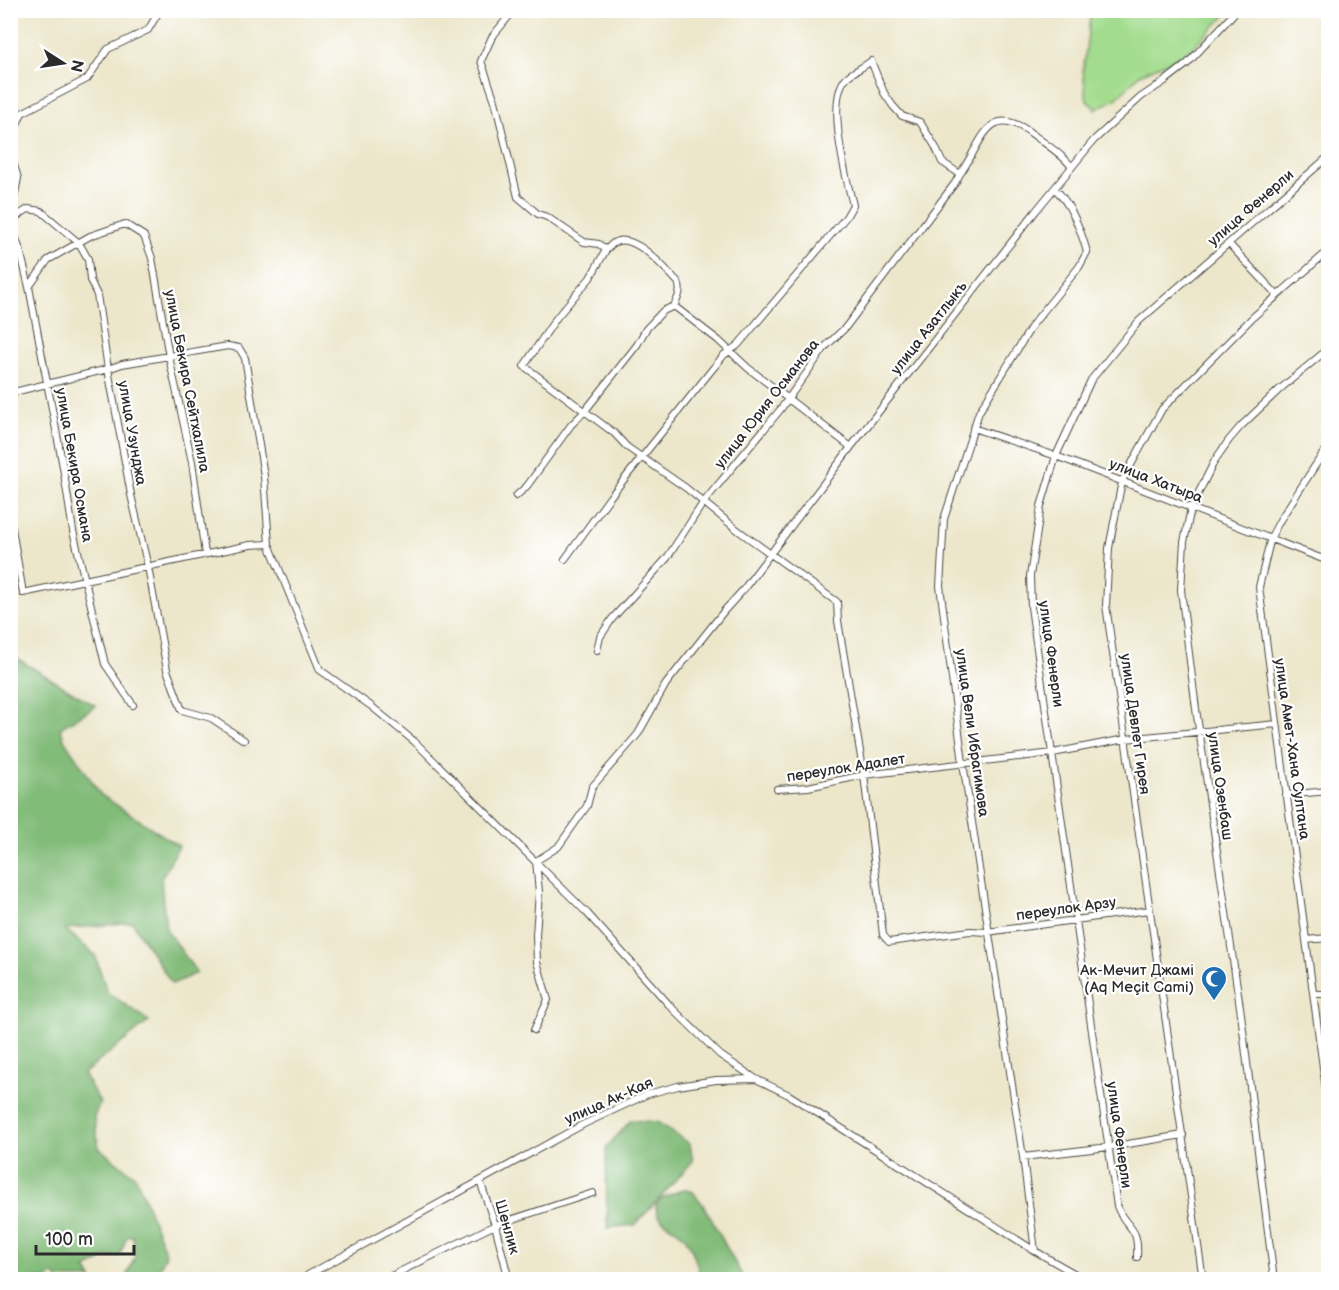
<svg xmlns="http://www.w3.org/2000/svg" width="1339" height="1290" font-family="'Balsamiq Sans',sans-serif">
<rect width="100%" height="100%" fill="#fff"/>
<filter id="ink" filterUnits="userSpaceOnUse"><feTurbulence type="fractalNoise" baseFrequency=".0167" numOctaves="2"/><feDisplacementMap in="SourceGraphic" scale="12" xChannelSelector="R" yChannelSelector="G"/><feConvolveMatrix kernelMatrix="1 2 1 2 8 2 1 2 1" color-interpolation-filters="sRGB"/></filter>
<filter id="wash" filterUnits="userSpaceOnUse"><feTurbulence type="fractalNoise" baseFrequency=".008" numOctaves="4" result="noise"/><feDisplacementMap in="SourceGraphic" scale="24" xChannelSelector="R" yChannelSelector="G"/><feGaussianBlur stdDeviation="1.35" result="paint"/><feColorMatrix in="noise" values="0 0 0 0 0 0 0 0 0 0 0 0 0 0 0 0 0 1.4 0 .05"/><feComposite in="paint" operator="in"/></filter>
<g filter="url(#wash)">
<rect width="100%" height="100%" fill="#ece6ca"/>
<path fill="#a3dc8e" stroke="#67845c" stroke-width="1.5" d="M 1091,11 L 1091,10 L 1230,11 L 1194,46 L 1179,57 L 1140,74 L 1116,99 L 1096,109 L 1087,101 L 1083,71 Z"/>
<path fill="#82bc79" stroke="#567452" stroke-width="1.5" d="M 11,655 L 96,706 L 60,728 L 65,741 L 101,795 L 179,846 L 161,879 L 166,929 L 197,973 L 172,984 L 132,922 L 65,929 L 95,955 L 107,992 L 149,1021 L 83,1074 L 100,1102 L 94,1117 L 99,1148 L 136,1177 L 166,1254 L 155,1279 L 125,1279 L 135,1257 L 133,1236 L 127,1236 L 120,1255 L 105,1258 L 86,1269 L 92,1279 L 58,1279 L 54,1274 L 49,1279 L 11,1279 Z
M 631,1120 L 657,1122 L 690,1144 L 693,1161 L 635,1225 L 607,1228 L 606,1148 Z
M 684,1189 L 693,1192 L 704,1206 L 744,1279 L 702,1279 C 697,1267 694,1250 686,1239 C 677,1226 655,1223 656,1205 L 662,1198 Z"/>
</g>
<g filter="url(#ink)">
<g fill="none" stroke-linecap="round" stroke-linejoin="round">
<defs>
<path id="minor" d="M 514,10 L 492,37 L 481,61 L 495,101 L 518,197 L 538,214 L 547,217 L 584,242 L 599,244 L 606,250 L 590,278 L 557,317 L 524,366 L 614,433 L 627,447 L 686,488 L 739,531 L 837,602 L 838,621 L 864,775 L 883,935 L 889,942 L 970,931 L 987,932 L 1149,910
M 10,13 L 16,10
M 10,144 L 11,138 L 22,113 L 87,79 L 108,49 L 148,30 L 160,10
M 10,153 L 18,178 L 10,219
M 960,174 C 984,140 988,99 1035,136 C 1047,145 1062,154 1071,166
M 10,221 L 28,209 L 41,211 L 79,243 L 88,259 L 90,280 L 97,295 L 108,369 L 131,495 L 148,567 L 167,670 L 182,710 L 211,718 L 244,740
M 10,222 L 20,250 L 29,287 L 63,467 L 73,531 L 105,664 L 133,705
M 1229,244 L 1277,295
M 606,250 C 610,246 613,242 618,241 C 638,236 665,269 678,282 C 682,291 678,298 674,306 L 718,340 L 748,368 L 851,447
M 29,287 L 48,260 L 90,236 L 125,224 L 144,236 L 152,258 L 169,357 L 192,462 L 205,554
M 10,393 L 108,369 L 122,364 L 228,346 L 239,348 L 245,358 L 264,476 L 269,544 L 320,670 L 371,706 L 415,742 L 587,913 L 672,1008 L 720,1055 L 756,1079
M 973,428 L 1056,456 L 1328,561
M 1328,449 L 1324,452 L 1280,520 L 1271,537 L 1259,587 L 1328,1105
M 516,496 L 527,486 L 571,425 L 585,411 L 637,345 L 646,329 L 663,311 L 674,306
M 10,517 L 23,593 L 250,545 L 269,544
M 565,559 L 610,497 L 710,372 L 724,355 L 738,345 L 846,217 L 853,205 C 846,178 825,98 847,77 C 854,71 864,67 871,61 L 884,93 L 893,106 L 902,116 L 920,122 L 935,146 L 942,162 L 960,174 L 955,183 L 845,328 L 826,346 L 780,410 L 703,503 L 667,558 L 612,619 L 600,637 L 597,650
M 777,789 L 808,787 L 864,775 L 1053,753 L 1125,739 L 1277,724
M 1286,795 L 1328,791
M 1306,940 L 1328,938
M 1314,994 L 1328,994
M 534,1030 L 548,1000 L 537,962 L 536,935 L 539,892 L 536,861 L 558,847 L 587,806 L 592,787 L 638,734 L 666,684 L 724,611 L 743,590 L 851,447 L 1035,212 L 1094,140 L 1141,97 L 1165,81 L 1187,64 L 1237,10
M 1023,1157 L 1109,1147 L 1183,1135
M 480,1181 L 495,1225 L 509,1280
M 1035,1251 L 1023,1157 L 963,763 L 940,586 L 944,519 L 979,412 L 1033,324 L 1079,267 L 1087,252 C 1081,231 1071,204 1055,189
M 1137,1257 C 1139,1223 1126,1231 1117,1206 L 1031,607 L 1030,576 L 1041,506 L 1056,456 L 1091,380 L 1139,321 L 1328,157
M 303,1280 L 308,1275 L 584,1124 L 648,1094 L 678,1086 L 716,1080 L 756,1079 L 789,1095 L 1035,1251 L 1086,1280
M 383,1280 L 495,1225 L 593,1193
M 1203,1280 L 1106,605 L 1109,548 L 1122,481 L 1162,409 L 1252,318 L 1328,251
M 1274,1280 L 1241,1014 L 1196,709 L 1181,590 L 1184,542 L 1191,508 L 1215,460 L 1229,440 L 1241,426 L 1280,389 L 1328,349"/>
</defs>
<use href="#minor" stroke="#484743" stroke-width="8"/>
<use href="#minor" stroke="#fff" stroke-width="6"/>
</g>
</g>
<defs>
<symbol id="mosque-pin" viewBox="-11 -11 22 30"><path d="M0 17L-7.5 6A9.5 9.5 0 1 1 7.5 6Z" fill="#1f6fb2" stroke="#fff"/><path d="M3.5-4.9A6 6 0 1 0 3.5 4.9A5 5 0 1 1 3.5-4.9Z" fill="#fff"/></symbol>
</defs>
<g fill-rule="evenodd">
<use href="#mosque-pin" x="1199" y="964" width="30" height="40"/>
</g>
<g text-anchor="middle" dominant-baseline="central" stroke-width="4.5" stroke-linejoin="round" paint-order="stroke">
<g font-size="15" fill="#2b2b2b" stroke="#fff">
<text transform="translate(1251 208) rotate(-41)">улица Фенерли</text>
<text transform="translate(929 328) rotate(-52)">улица Азатлыкъ</text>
<text transform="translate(187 381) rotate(79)">улица Бекира Сейтхалила</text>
<text transform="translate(767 404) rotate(-52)">улица Юрия Османова</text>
<text transform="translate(132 433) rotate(80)">улица Узунджа</text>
<text transform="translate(74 465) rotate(80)">улица Бекира Османа</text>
<text transform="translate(1156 481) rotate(21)">улица Хатыра</text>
<text transform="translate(1051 654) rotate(82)">улица Фенерли</text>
<text transform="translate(1135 724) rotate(82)">улица Девлет Гирея</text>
<text transform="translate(972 733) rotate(82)">улица Вели Ибрагимова</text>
<text transform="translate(1292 749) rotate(82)">улица Амет-Хана Султана</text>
<text transform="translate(846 768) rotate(-9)">переулок Адалет</text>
<text transform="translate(1220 786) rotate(82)">улица Озенбаш</text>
<text transform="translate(1066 909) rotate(-8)">переулок Арзу</text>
<text transform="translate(609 1101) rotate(-24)">улица Ак-Кая</text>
<text transform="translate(1119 1135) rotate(82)">улица Фенерли</text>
<text transform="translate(507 1227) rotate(74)">Шенлик</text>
</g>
<g font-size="15" fill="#2b2b2b" stroke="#fff" text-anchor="end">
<text x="1194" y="970">Ак-Мечит Джамі<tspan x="1194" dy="17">(Aq Meçit Cami)</tspan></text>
</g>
</g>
<rect width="1339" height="1290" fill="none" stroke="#fff" stroke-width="36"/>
<g transform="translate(63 63) rotate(102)" stroke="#ffffff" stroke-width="4.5" paint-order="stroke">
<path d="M0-4.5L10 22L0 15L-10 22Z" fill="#2b2b2b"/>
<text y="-9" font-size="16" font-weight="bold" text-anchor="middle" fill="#2b2b2b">N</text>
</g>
<path d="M36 1245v9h98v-9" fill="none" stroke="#2b2b2b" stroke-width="3"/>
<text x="45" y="1245" font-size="18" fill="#2b2b2b" stroke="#ffffff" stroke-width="4.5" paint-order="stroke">100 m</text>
</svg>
